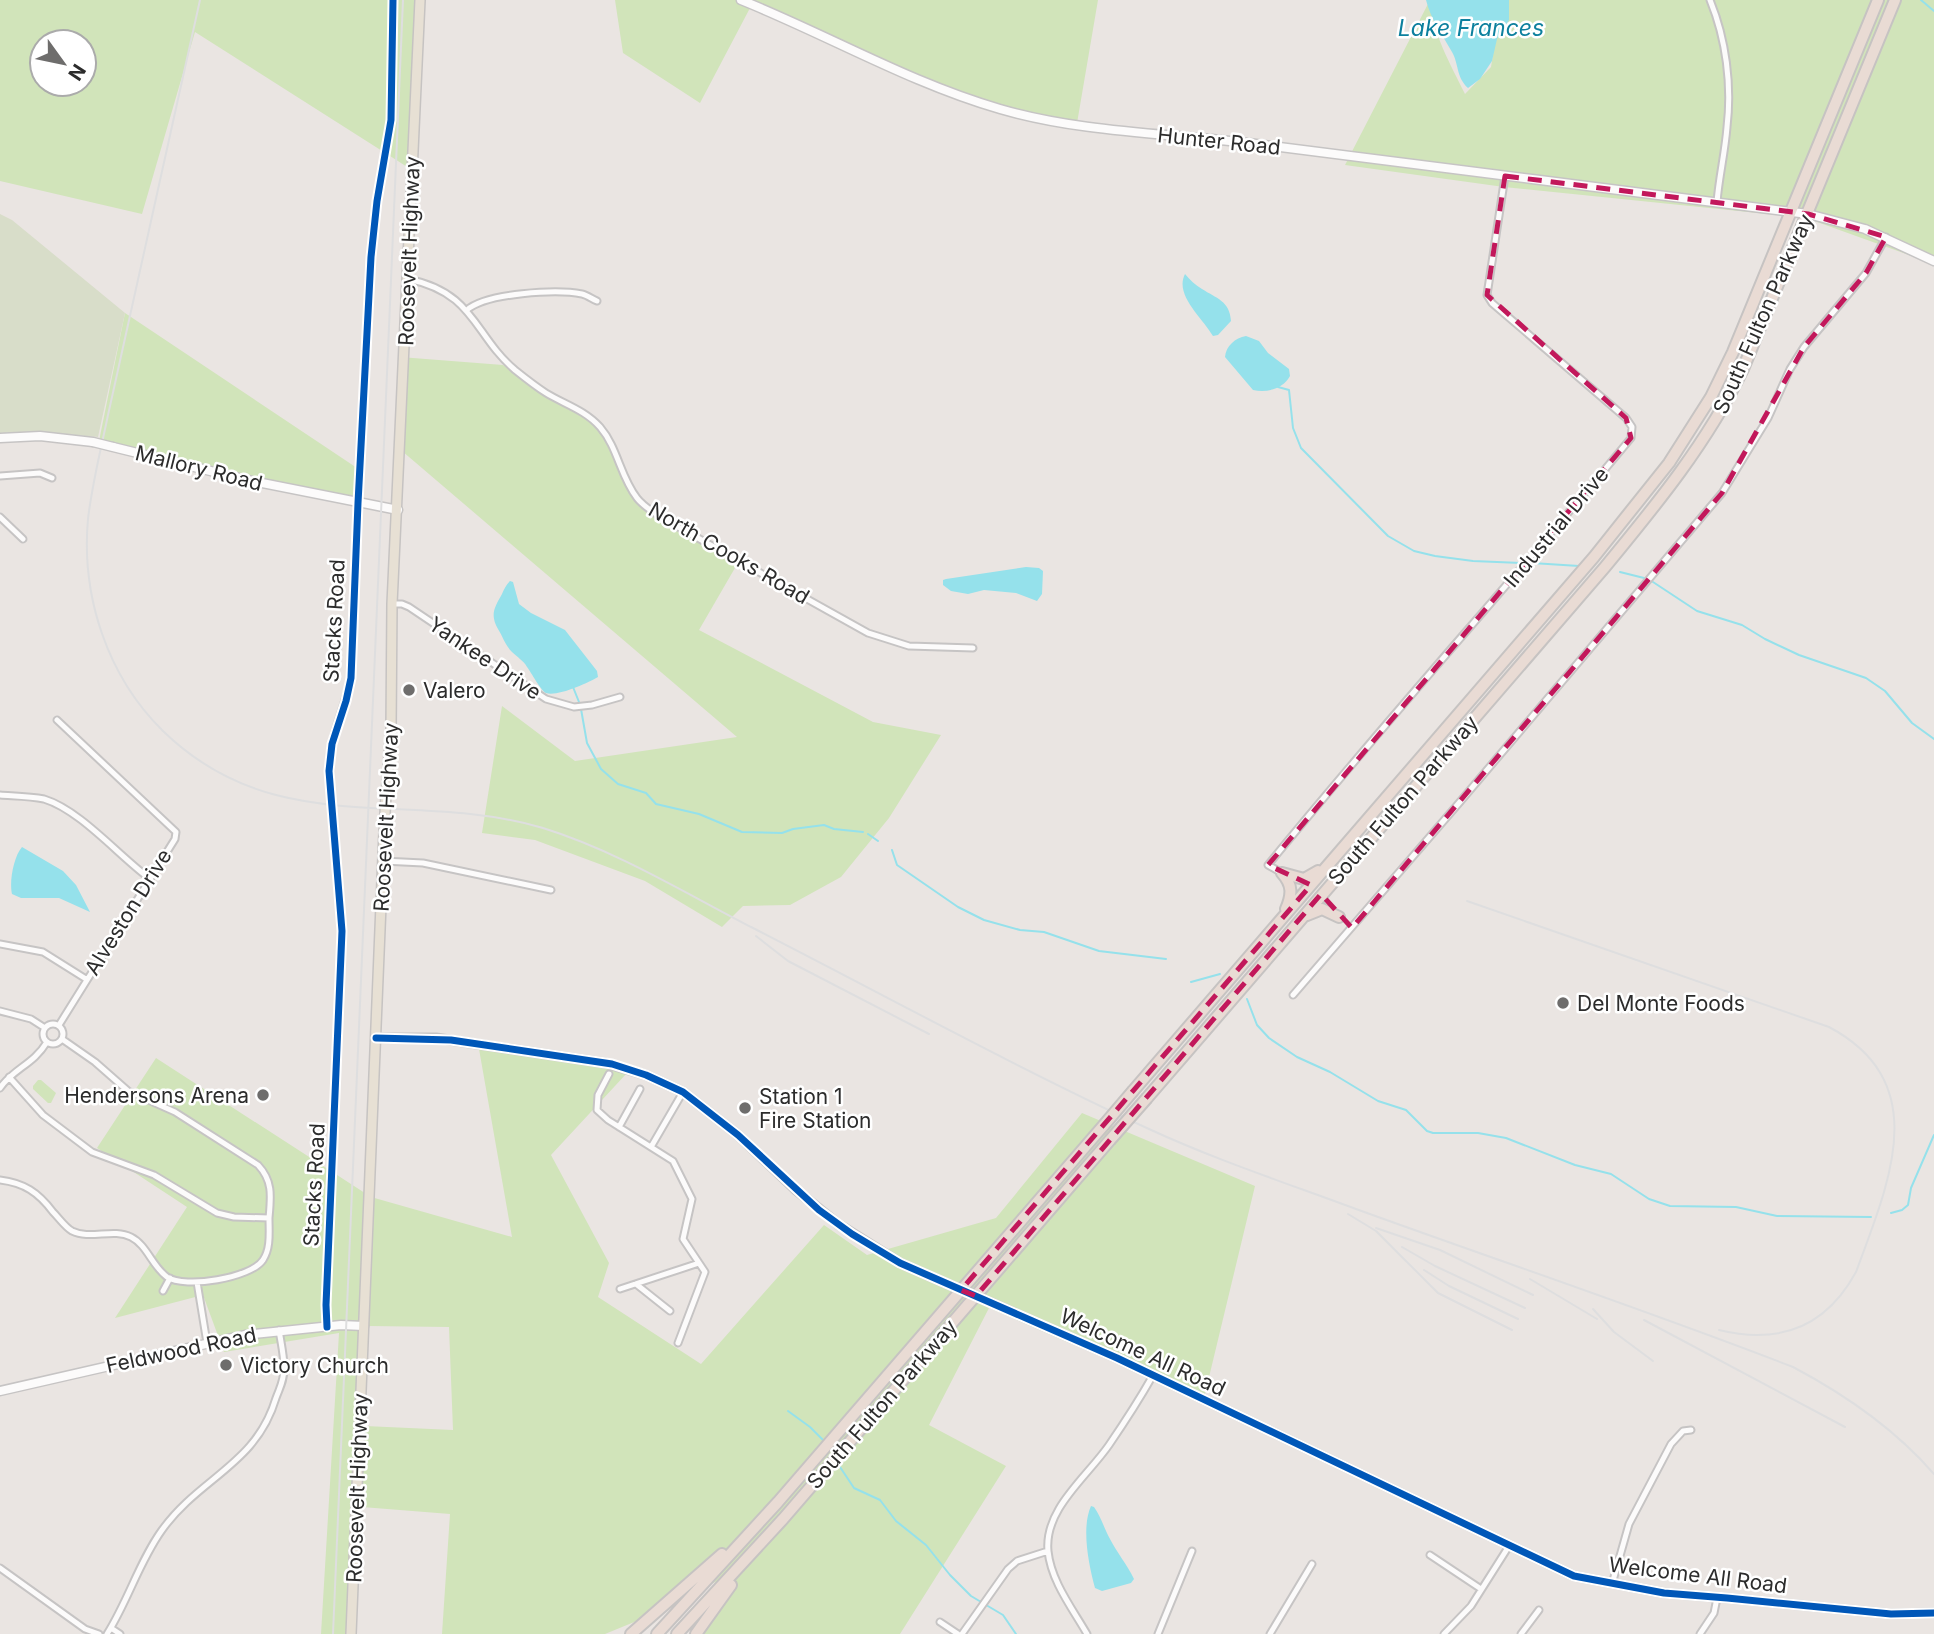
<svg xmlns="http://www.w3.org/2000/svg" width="1934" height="1634" font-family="Inter,sans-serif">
<rect width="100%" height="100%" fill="#eae5e2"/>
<path fill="#d1e4ba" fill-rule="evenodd" d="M 0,0 L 423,0 L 412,170 L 195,32 L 142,214 L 0,181 ZM 42,42 L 84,42 L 84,84 L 42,84 Z
M 615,0 L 1098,0 L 1076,129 L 959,96 L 750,8 L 700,103 L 623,53 Z
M 1430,0 C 1433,35 1450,63 1465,94 L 1491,67 L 1496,35 L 1508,23 L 1504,0 L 1934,0 L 1934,264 L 1806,218 L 1504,187 L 1345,165 Z
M 125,313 L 360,470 L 358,504 L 98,446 Z
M 400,357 L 503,365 L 537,387 L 585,413 L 603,432 L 646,509 L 739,561 L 699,630 L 873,722 L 941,735 L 889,818 L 841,877 L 790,905 L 743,906 L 722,927 L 645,881 L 535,840 L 482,833 L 502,706 L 575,761 L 737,737 L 402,451 Z
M 479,1049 L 556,1055 L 627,1073 L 551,1155 L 609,1263 L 598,1297 L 701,1364 L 824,1225 L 867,1255 L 996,1218 L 1082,1113 L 1255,1186 L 1204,1398 L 1105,1355 L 1069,1343 L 989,1308 L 929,1425 L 1006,1466 L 900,1634 L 695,1634 L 725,1577 L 644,1618 L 605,1634 L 442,1634 L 450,1514 L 362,1507 L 356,1634 L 321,1634 L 339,1333 L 224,1352 L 203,1295 L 115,1318 L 187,1207 L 97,1148 L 156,1058 L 371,1197 L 512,1237 ZM 367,1326 L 449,1327 L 453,1430 L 365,1426 Z
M 38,1080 L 41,1080 L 56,1093 L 51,1103 L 48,1103 L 33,1089 L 33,1086 Z"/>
<path fill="#d8ddc9" d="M 0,214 L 12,220 L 125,313 L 98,437 L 41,432 L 0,433 Z"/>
<path fill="#95e1eb" d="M 1426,0 L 1509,0 L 1509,20 L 1497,39 L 1492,61 L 1480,79 L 1468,88 C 1456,77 1459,64 1452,52 C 1442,34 1431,20 1426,0 Z
M 1185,274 C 1190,280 1195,285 1202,289 C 1216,298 1230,301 1231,321 L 1218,335 L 1213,336 C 1203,318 1174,295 1185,274 Z
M 1246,336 L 1259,341 L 1268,353 L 1289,369 L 1290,376 C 1283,389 1267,393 1253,390 L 1225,357 C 1226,346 1235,338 1246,336 Z
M 1026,567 L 1039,568 L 1043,571 L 1042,594 L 1037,601 L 1016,593 L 984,590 L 968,594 L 951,591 L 943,585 L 943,580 L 946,579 Z
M 510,581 L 513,582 L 519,604 L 531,613 L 565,630 L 597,671 L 598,677 C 588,683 557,697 546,693 C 541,691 531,672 527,667 C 524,661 517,657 512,652 C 505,645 503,637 498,629 C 490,615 494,608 502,594 C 504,589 506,585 510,581 Z
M 22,847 L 63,871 L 76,885 L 90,912 L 59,898 L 21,898 L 12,894 C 9,881 14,856 22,847 Z
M 1091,1506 L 1094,1507 C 1101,1517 1104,1528 1110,1539 C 1117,1553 1127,1564 1134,1579 L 1131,1583 L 1102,1591 L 1095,1588 C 1089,1566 1081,1528 1091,1506 Z"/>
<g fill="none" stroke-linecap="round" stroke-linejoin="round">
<path stroke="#95e1eb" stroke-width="2" d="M 1921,0 L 1934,11
M 1278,387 L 1289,390 L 1293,428 L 1301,448 L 1388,536 L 1414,551 L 1435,556 L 1473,561 L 1521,563
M 1532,563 L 1579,566
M 1620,572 L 1644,578
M 1653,582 L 1697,611 L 1742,625 L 1765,639 L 1799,655 L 1866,678 L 1885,691 L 1912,723 L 1934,739
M 573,687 L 579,702
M 581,709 L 587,743 L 601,769 L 618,784 L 646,793 L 656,804 L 699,814 L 742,832 L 782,833 L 793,829 L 824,825 L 834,829 L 863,832
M 868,834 L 878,841
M 892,850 L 897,865 L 958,907 L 984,920 L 1020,930 L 1044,932 L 1099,951 L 1166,959
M 1191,982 L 1220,974
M 1247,999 L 1257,1025 L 1269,1038 L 1297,1057 L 1330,1072 L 1378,1101 L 1406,1110 L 1427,1131 L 1433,1133 L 1478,1133 L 1506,1138 L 1575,1165 L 1611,1174 L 1649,1199 L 1670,1206 L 1736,1207 L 1777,1216 L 1871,1217
M 1891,1213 L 1902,1210 L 1908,1205 L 1911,1188 L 1934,1135
M 788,1411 L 810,1427 L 824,1441
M 838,1464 L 854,1488 L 880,1500 L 896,1521 L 926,1545 L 950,1575 L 971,1596 L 1003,1615 L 1016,1634"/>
<defs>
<path id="street" d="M 1710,0 C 1726,39 1732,85 1727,127 C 1725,153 1719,177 1717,202
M 408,279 C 475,293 473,334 515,370 C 525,378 535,386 546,393 C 564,404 585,410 600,427 C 618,448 620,476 637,498 C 643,506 653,512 662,518 L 868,633 L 909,646 L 973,648
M 467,310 C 486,293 557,289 582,294 C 587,295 592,299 597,301
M 0,476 L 40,473 L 52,478
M 0,517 L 23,539
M 392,604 L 402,604 L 409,607 L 546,699 L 574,707 L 592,705 L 620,697
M 57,720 L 176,832 L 175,839 L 59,1025
M 331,793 C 330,777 328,759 332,743 C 337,721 346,701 351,678 L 358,503 L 371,257 L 377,201 L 391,120 L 393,0
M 0,795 C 14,796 30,796 44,799 C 80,810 118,855 149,878
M 383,861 L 423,863 L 551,890
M 1282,873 L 1268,865 C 1386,720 1512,582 1631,438 L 1632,427 L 1626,418 L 1492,303 L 1487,295 L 1505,176
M 0,944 L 43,952 L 86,979
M 1293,995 L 1459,803 L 1722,493 L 1768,418 L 1790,369 L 1804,347 L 1866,273 L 1886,237
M 0,1011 L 31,1019 L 45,1028
M43 1034a10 10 0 1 1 20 0a10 10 0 1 1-20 0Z
M 609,1074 L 598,1095 L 597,1110 L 608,1120 L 673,1161 L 692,1199 L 683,1239 L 705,1272 L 678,1343
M 9,1077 L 43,1115 L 92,1152 L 154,1175 L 217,1213 L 234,1217 L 269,1218 C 271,1196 273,1181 258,1165 L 175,1112 L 128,1091 L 95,1062 L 62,1039
M 0,1088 C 14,1068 33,1065 47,1042
M 619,1127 L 640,1089
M 651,1147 L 683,1092
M 0,1180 C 24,1183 38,1192 53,1212 C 59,1218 65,1227 72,1231 C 90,1240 113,1228 131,1237 C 147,1245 152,1266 167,1277 C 185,1289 251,1278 263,1260 C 271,1248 269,1232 269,1218
M 197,1282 L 207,1343
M 636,1284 L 670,1311
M 620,1289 L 699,1263
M 163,1291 L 170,1278
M 327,1327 L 326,1305 L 342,931 L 333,816
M 1430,1555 L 1481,1589
M 0,1568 L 85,1629 L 99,1634
M 1612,1584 L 1629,1524 L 1671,1444 L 1683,1431 L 1691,1430
M 940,1622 L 958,1634
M 111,1628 L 120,1634
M 107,1634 C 128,1601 139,1562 162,1530 C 200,1477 256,1465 276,1398 C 280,1387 284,1381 284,1368 C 284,1355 281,1343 279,1330
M 962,1634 L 1008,1569 L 1017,1561 L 1048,1551
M 1087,1634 C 1072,1608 1051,1581 1048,1551 C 1044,1509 1087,1477 1109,1445 C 1124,1423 1139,1400 1152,1377
M 1158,1634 L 1192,1551
M 1270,1634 L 1312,1564
M 1444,1634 L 1471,1606 L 1509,1546
M 1521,1634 L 1539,1610
M 1700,1634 L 1714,1613 L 1717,1598"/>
<path id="secondary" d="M 741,0 C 828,35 910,83 1000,109 C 1083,133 1170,133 1256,144 C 1440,168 1624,190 1808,214 L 1865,229 L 1934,261
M 0,438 L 40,436 L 93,442
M 113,447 L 247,480 L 398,510
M 376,1038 L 436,1038 L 605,1063 L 646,1075 L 683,1092 L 738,1135 L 796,1190 L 838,1224 L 900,1263 L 943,1282
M 994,1304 L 1117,1358 L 1574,1576 L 1664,1593 L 1727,1598 L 1891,1614 L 1934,1613
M 0,1391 L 245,1335 L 341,1325 L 364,1326"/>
<path id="primary" d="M 386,795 L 391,729 L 392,604 L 420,0
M 351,1634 L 384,832"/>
<path id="highway" d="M 1282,873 L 1304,879 L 1318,871
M 1282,873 C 1293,885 1292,895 1286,909
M 1307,915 L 1322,909 L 1339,917
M 1133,1091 L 1594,557 L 1669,463 L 1711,397 L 1733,352 L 1878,0
M 1147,1098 L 1605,567 C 1657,504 1707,443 1743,369 L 1895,0
M 631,1634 L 722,1554
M 657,1634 L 778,1502 L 1104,1125
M 677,1634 L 783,1519 L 1110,1140
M 696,1634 L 731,1585"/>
</defs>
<use href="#street" stroke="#c6c4c4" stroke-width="9"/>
<use href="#secondary" stroke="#c6c4c4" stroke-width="11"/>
<use href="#primary" stroke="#c6c3c2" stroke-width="12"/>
<use href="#highway" stroke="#c6c3c2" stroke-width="14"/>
<use href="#street" stroke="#fcfbfb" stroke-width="5"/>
<use href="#secondary" stroke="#fcfbfb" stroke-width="8"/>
<use href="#primary" stroke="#e7e0d4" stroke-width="9"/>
<use href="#highway" stroke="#e9dbd4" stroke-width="10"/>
<path stroke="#dededf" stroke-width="2" d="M 200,0 L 108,415 C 101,449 92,484 88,519 C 81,596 107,676 163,731 C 277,842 408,788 543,828 C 617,851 685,893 753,928 C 884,995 1015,1067 1149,1129 C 1216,1160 1286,1183 1356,1209 C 1502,1262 1649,1311 1793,1367 C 1846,1395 1895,1429 1934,1474
M 1467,901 L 1829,1027 C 1934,1083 1889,1182 1856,1272 C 1826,1327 1780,1345 1719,1330
M 756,936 L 788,961 L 929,1034
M 1348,1214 L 1376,1231 L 1438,1293 L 1512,1330
M 1376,1228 L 1440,1250 L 1533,1295
M 1402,1247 L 1435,1266 L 1525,1308
M 1424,1270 L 1449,1286 L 1518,1319
M 1530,1279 L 1597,1319
M 1593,1309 L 1614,1332 L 1653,1361
M 1644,1320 L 1845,1427
M 333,1634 L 403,0"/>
<defs>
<path id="street-bridge" d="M 331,793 L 333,816"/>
<path id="secondary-bridge" d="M 93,442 L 113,447
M 943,1282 L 994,1304"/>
<path id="primary-bridge" d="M 384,832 L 386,795"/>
<path id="highway-bridge" d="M 1104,1125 L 1133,1091
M 1110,1140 L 1147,1098"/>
</defs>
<use href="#street-bridge" stroke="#c6c4c4" stroke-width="9" stroke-linecap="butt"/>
<use href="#secondary-bridge" stroke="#c6c4c4" stroke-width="11" stroke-linecap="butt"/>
<use href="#primary-bridge" stroke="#c6c3c2" stroke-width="12" stroke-linecap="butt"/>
<use href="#highway-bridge" stroke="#c6c3c2" stroke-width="14" stroke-linecap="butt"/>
<use href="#street-bridge" stroke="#fcfbfb" stroke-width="5"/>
<use href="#secondary-bridge" stroke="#fcfbfb" stroke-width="8"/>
<use href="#primary-bridge" stroke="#e7e0d4" stroke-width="9"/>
<use href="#highway-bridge" stroke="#e9dbd4" stroke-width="10"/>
<defs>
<path id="cycleway" d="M 376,1038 L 451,1040 L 612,1064 L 646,1075 L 683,1092 L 738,1135 L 819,1210 L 852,1234 L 900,1263 L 1117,1358 L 1574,1576 L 1664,1593 L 1727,1598 L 1891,1614 L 1934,1613
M 327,1327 L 326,1305 L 342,931 L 329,771 L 332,744 L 346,701 L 351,678 L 358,503 L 371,257 L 377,201 L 391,120 L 393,0"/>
</defs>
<use href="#cycleway" stroke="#fff" stroke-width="11"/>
<use href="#cycleway" stroke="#0057b8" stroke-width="7"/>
</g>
<path fill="none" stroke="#c2185b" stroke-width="5" stroke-dasharray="14 9" stroke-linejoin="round" d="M 1505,176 L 1808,214 L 1886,237 L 1866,273 L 1804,347 L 1722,493 L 1374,902 L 1352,928 L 1321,894 L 976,1296 L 961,1290 L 1311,885 L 1268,865 L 1631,438 L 1626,418 L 1487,295 Z"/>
<g fill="#6e6d6c" stroke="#fff" stroke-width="2.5">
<circle cx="409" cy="690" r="7"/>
<circle cx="1563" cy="1003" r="7"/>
<circle cx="263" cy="1095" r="7"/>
<circle cx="745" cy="1108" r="7"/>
<circle cx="226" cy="1365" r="7"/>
</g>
<g text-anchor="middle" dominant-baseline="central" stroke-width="5" stroke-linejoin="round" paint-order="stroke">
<g font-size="21" fill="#2c2c2c" stroke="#fff">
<text transform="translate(1219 141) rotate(6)">Hunter Road</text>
<text transform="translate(409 251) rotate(-88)">Roosevelt Highway</text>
<text transform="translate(1763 314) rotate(-66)">South Fulton Parkway</text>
<text transform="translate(199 468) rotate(14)">Mallory Road</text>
<text transform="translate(1556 527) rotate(-50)">Industrial Drive</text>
<text transform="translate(729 553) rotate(30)">North Cooks Road</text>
<text transform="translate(334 621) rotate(-87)">Stacks Road</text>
<text transform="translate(485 658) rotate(34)">Yankee Drive</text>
<text transform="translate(1403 800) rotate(-49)">South Fulton Parkway</text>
<text transform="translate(386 817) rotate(-87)">Roosevelt Highway</text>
<text transform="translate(128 912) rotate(-58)">Alveston Drive</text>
<text transform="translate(314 1185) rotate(-87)">Stacks Road</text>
<text transform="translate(181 1350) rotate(-12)">Feldwood Road</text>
<text transform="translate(1143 1352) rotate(25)">Welcome All Road</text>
<text transform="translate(882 1404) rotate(-49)">South Fulton Parkway</text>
<text transform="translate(357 1488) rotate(-88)">Roosevelt Highway</text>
<text transform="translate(1698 1575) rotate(7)">Welcome All Road</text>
</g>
<g font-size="21" fill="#2c2c2c" stroke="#fff" text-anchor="start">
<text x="423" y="690">Valero</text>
<text x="1577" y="1003">Del Monte Foods</text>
<text x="249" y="1095" text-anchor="end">Hendersons Arena</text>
<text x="759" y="1096">Station 1<tspan x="759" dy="24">Fire Station</tspan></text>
<text x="240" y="1365">Victory Church</text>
</g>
<g font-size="23" font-style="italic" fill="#0d809e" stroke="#fff">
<text x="1471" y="28">Lake Frances</text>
</g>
</g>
<g transform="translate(63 63) rotate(123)"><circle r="33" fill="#ffffff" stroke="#ababab" stroke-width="2"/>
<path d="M0-5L12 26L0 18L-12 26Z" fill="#6e6d6c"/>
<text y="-10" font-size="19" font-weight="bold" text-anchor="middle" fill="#2c2c2c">N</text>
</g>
</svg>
